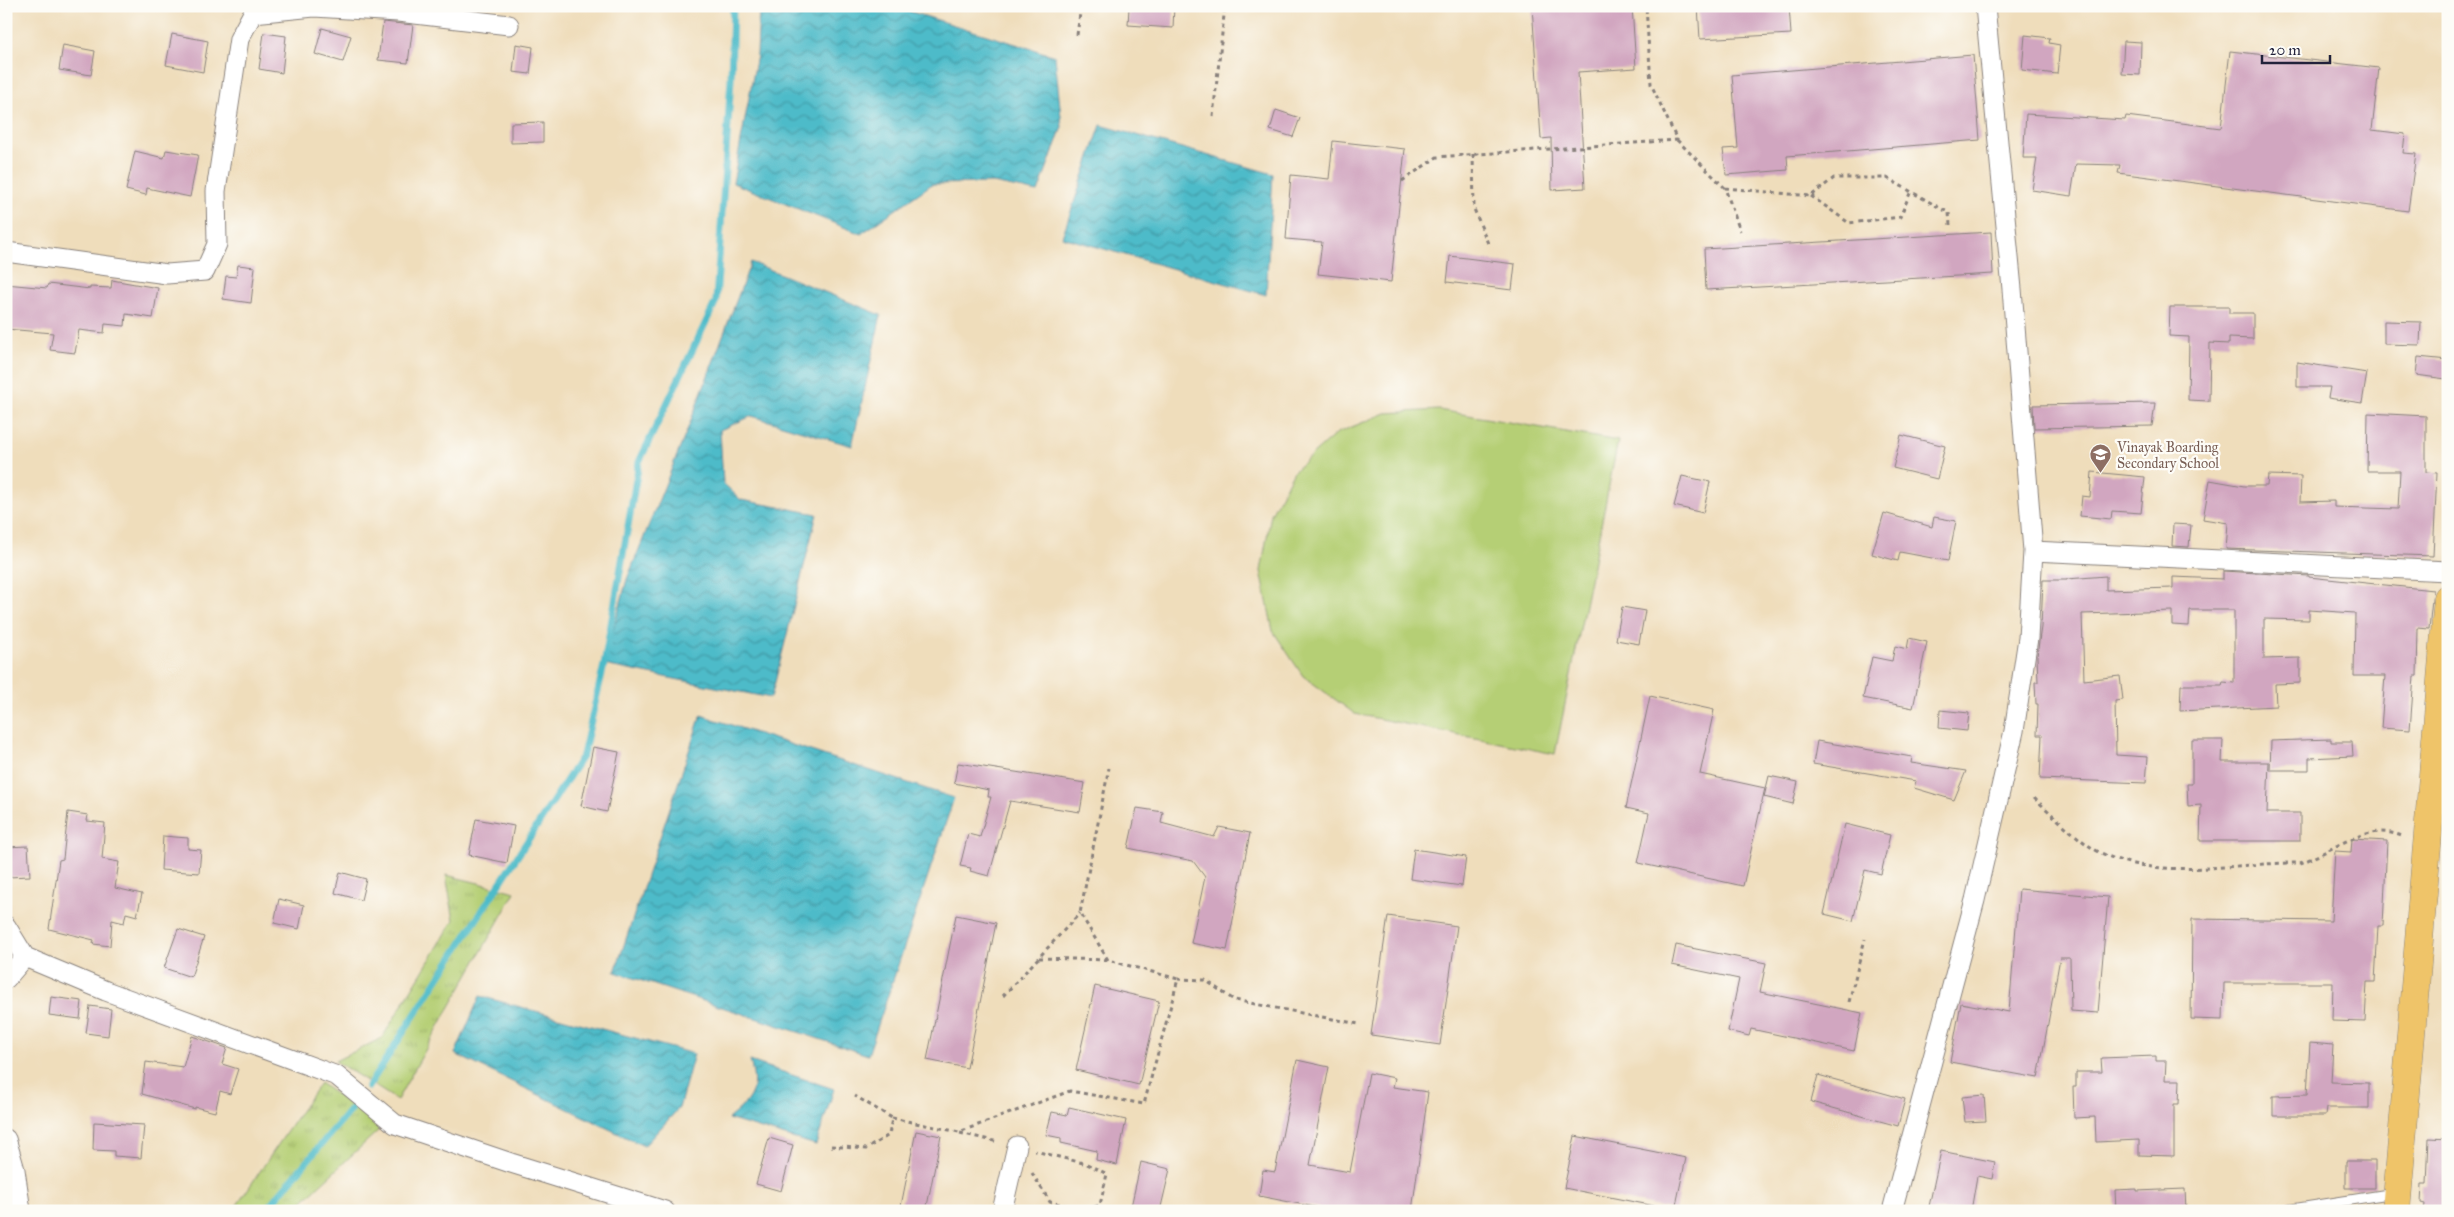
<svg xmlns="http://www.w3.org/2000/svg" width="2454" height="1217" font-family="'IM FELL Great Primer',serif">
<defs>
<pattern id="grass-tufts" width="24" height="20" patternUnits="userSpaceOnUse" patternTransform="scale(1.25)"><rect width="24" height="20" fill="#b5cf75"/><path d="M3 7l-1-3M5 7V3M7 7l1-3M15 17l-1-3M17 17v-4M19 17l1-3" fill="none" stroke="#9bb166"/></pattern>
<pattern id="water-waves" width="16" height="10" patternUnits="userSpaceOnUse" patternTransform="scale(1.25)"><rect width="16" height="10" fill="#4ebbc9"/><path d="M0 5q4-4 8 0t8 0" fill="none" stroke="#4098a4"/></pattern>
</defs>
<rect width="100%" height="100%" fill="#fdfcf7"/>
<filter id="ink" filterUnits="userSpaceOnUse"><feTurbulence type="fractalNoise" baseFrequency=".02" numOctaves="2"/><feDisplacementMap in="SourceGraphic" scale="10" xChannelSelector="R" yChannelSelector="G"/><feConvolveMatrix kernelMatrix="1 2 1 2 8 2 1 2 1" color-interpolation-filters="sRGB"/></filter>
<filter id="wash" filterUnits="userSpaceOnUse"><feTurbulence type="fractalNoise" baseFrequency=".0096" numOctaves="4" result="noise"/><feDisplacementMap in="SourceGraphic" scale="20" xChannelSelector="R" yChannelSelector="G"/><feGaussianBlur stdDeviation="1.12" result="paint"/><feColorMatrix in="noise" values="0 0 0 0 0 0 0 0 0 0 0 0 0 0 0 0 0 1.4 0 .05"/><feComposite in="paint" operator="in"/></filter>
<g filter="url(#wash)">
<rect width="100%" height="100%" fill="#efddbb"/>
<path fill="url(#grass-tufts)" stroke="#6c7858" d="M 446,875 L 515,892 L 397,1100 L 335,1061 L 382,1038 L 454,920 Z
M 320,1083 L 382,1127 L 292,1211 L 233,1211 Z"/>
<path fill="#b5cf75" stroke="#6c7858" d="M 1439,410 L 1618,441 L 1555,754 L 1355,714 L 1303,676 L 1273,631 L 1261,571 L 1271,514 L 1294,471 L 1337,433 L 1386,413 Z"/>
<path fill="url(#water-waves)" stroke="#386e82" d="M 759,6 L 892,6 L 1055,56 L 1062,127 L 1038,192 L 993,183 L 932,184 L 861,234 L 733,183 L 757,55 Z
M 1101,125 L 1273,174 L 1266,295 L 1062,237 Z
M 751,262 L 881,315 L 852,446 L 752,416 L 720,430 L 723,483 L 741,500 L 817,514 L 771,698 L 604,665 L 627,579 L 688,428 Z
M 701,715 L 954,798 L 868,1055 L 615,972 Z
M 480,996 L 694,1054 L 679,1108 L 644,1146 L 455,1054 Z
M 750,1061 L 834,1089 L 816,1145 L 728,1119 C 751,1100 759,1091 750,1061 Z"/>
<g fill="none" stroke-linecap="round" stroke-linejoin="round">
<path stroke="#4ebbc9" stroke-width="7" d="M 368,1087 L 583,755 L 604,665 L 639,462 L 716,301 L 731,79 L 733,6
M 265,1211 L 357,1102"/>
</g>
<g id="blocks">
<path fill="#d1a6c0" d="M 1157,6 L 1174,6 L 1173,28 L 1128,25 L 1129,7 Z
M 1532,6 L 1632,6 L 1636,68 L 1578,72 L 1585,188 L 1552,190 L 1551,138 L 1541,139 Z
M 1698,6 L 1789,6 L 1791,34 L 1700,39 Z
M 383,22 L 413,25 L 408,63 L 378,60 Z
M 322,28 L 351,36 L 343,62 L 315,54 Z
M 264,33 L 286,36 L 282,73 L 259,69 Z
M 172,34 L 208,41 L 203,72 L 166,65 Z
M 2025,35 L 2050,38 L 2049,43 L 2060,45 L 2057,74 L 2022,70 Z
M 2124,41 L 2141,42 L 2140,75 L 2122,74 Z
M 516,44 L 533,47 L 530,74 L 513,72 Z
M 63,45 L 95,51 L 91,75 L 59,70 Z
M 2230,51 L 2379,68 L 2372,130 L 2405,134 L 2403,153 L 2416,154 L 2408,211 L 2118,173 L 2120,165 L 2076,164 L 2071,196 L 2032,190 L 2037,158 L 2023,158 L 2026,114 L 2125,120 L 2126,116 L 2221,128 Z
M 1973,55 L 1980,140 L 1787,156 L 1788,170 L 1726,175 L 1723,149 L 1738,148 L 1732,75 Z
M 1276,110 L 1300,118 L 1293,137 L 1270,130 Z
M 543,122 L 543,142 L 511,143 L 511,123 Z
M 1333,141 L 1405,149 L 1391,282 L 1318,274 L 1322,242 L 1286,239 L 1291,175 L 1329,179 Z
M 166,150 L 198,155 L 190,197 L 147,188 L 146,195 L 126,190 L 135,151 L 164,158 Z
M 1991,232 L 1993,274 L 1706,290 L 1704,249 Z
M 1450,256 L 1515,264 L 1512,290 L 1447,282 Z
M 238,265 L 255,267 L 251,303 L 223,299 L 226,276 L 236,277 Z
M 112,280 L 158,288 L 153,318 L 126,314 L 125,326 L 105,324 L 104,333 L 79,330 L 75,353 L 50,350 L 53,333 L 6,329 L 6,284 L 47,288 L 48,284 L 90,289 L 90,287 L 111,288 Z
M 2170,307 L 2229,307 L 2229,313 L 2253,313 L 2253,339 L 2229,338 L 2229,344 L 2210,343 L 2209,401 L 2188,400 L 2189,337 L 2169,336 Z
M 2384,321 L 2421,322 L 2420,345 L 2384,344 Z
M 2418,357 L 2448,360 L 2446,379 L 2416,375 Z
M 2297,362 L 2367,373 L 2362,403 L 2328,398 L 2330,387 L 2297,387 Z
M 2155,403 L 2152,426 L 2034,428 L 2033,405 Z
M 2368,413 L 2426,416 L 2426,472 L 2437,473 L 2433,556 L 2226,549 L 2228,523 L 2203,519 L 2210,480 L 2244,486 L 2267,486 L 2268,475 L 2301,476 L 2300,502 L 2334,501 L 2334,507 L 2398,509 L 2400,471 L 2367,471 Z
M 1901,435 L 1945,446 L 1937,479 L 1893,468 Z
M 2092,472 L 2145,477 L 2141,513 L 2112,511 L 2111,519 L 2080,516 L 2082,496 L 2090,497 Z
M 1682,476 L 1710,482 L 1703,513 L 1674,506 Z
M 1884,513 L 1932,527 L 1934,517 L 1956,521 L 1948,561 L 1900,552 L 1898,561 L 1872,554 Z
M 2173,524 L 2191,525 L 2189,547 L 2172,546 Z
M 2223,571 L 2309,576 L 2309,577 L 2433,590 L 2429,629 L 2418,628 L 2417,676 L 2414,676 L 2410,730 L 2381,728 L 2385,676 L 2354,676 L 2355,613 L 2309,610 L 2309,620 L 2264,619 L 2264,659 L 2300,658 L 2300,683 L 2275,684 L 2276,706 L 2180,711 L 2181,685 L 2222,685 L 2223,682 L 2234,683 L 2234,610 L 2190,610 L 2189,626 L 2172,625 L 2172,611 L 2082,614 L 2084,680 L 2120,676 L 2123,700 L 2115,701 L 2116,755 L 2148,757 L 2146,783 L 2040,779 L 2042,735 L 2037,735 L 2038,704 L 2036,704 L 2035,682 L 2038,682 L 2037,656 L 2041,627 L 2043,580 L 2067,580 L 2067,579 L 2106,576 L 2106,590 L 2173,588 L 2173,577 L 2223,579 Z
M 1622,607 L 1645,611 L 1639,644 L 1616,640 Z
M 1909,638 L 1927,642 L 1913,708 L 1863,698 L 1872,657 L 1892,661 L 1895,646 L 1907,649 Z
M 1650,696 L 1714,710 L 1700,774 L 1765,788 L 1743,886 L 1638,863 L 1649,813 L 1626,808 Z
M 1940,710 L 1969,713 L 1967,731 L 1939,728 Z
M 2331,739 L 2331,742 L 2352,742 L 2353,756 L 2309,758 L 2309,770 L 2270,770 L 2271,741 Z
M 2192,740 L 2223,740 L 2222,762 L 2269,762 L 2267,813 L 2300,813 L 2300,841 L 2200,841 L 2201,805 L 2188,806 L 2187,784 L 2192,784 Z
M 1817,741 L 1912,757 L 1911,763 L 1966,771 L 1954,800 L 1914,788 L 1916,781 L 1813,764 Z
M 593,747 L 619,752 L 607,812 L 581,806 Z
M 958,763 L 1085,783 L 1080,812 L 1010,801 L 989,876 L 970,871 L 971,868 L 960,866 L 968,834 L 980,837 L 991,797 L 988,797 L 989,790 L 954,783 Z
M 1769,776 L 1798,782 L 1793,804 L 1764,797 Z
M 1137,808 L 1163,812 L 1161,823 L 1214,837 L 1219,827 L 1250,833 L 1227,950 L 1191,943 L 1205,877 L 1193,861 L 1128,848 Z
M 68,812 L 88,815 L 87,821 L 105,823 L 102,859 L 119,862 L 115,888 L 142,894 L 137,916 L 126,913 L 124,923 L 112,920 L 110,946 L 93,944 L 94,940 L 49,929 L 59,860 L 63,859 Z
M 476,819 L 514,826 L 507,863 L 469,855 Z
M 1845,824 L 1890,835 L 1881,874 L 1865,870 L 1853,921 L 1824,914 Z
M 163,836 L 188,838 L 188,849 L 201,850 L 199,873 L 161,870 Z
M 2352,839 L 2387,841 L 2383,926 L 2378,926 L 2375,982 L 2367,982 L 2365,1022 L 2332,1021 L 2333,983 L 2224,983 L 2223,1020 L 2191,1019 L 2192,919 L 2331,921 L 2335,851 L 2351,852 Z
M 28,846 L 30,876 L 8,877 L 6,847 Z
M 1414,849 L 1466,857 L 1462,886 L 1410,879 Z
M 340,872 L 366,879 L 361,900 L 335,893 Z
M 2019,889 L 2108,897 L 2098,1013 L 2071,1011 L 2070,958 L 2060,958 L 2038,1078 L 1950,1062 L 1961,1003 L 2009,1012 Z
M 279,899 L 304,905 L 299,929 L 274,923 Z
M 956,915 L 996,923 L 967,1068 L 927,1060 Z
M 1388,916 L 1457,926 L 1440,1045 L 1371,1035 Z
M 178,929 L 204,937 L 191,977 L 164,968 Z
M 1676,945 L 1766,963 L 1760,992 L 1862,1013 L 1854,1051 L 1751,1029 L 1749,1036 L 1728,1031 L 1739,979 L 1672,965 Z
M 1095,986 L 1159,1001 L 1139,1085 L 1076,1070 Z
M 51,997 L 82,1001 L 80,1019 L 49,1015 Z
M 90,1006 L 111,1009 L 108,1036 L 86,1033 Z
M 192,1036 L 227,1048 L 222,1064 L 238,1069 L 230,1094 L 220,1091 L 215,1112 L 195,1107 L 195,1109 L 142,1094 L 146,1062 L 183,1067 Z
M 2310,1043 L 2333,1045 L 2331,1082 L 2369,1083 L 2369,1108 L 2326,1108 L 2325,1116 L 2273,1116 L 2273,1096 L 2307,1095 Z
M 2156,1056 L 2156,1061 L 2166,1061 L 2165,1080 L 2180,1080 L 2179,1104 L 2174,1104 L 2174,1156 L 2139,1155 L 2139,1140 L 2096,1142 L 2095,1117 L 2074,1118 L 2073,1087 L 2076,1087 L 2076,1072 L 2102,1072 L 2101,1058 Z
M 1297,1060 L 1329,1067 L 1310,1165 L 1350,1172 L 1369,1073 L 1395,1078 L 1393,1087 L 1428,1092 L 1412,1211 L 1319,1211 L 1320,1208 L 1259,1196 L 1263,1170 L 1275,1172 Z
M 1818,1075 L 1905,1099 L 1898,1126 L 1811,1102 Z
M 1984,1095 L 1986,1121 L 1965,1122 L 1962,1097 Z
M 1069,1107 L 1126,1120 L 1117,1165 L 1096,1160 L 1097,1151 L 1061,1143 L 1061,1138 L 1046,1135 L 1052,1112 L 1067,1115 Z
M 94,1122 L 144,1125 L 141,1158 L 114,1156 L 114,1151 L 93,1150 Z
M 916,1131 L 941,1136 L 926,1211 L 900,1211 Z
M 1575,1136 L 1686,1158 L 1675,1210 L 1564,1188 Z
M 769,1138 L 793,1145 L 781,1191 L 756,1184 Z
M 2429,1138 L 2448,1139 L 2448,1211 L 2424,1211 L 2425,1204 L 2421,1203 L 2422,1184 L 2427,1184 Z
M 1941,1151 L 1995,1162 L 1992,1179 L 1977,1176 L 1971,1211 L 1928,1211 Z
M 2346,1161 L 2375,1161 L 2375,1188 L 2346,1188 Z
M 1141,1162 L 1170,1169 L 1160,1211 L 1130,1211 Z
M 2137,1189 L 2137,1191 L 2185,1189 L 2186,1211 L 2116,1211 L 2115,1190 Z"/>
</g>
</g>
<g filter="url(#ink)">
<use href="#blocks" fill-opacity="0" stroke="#88807b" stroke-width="1"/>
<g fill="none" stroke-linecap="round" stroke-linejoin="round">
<defs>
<path id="service" d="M 2279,1211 L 2395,1193"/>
<path id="minor" d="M 6,252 L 167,274 L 205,271 L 217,244 L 216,191 L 239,39 L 253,13 L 314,7 L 398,12 L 509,25
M 2033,551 L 2448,571
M 6,926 L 25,957 L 106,991 L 337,1076 L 395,1124 L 511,1163 L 665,1211
M 6,979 L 25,957
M 6,1139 L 15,1170 L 21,1211
M 1002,1211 L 1017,1146
M 1892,1211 L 1975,900 L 2014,731 L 2028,638 L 2033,551 L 2012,289 L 1985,6"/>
<path id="primary" d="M 2396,1211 L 2448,598"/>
</defs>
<use href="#service" stroke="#88807b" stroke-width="11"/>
<use href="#minor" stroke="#88807b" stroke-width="21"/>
<use href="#primary" stroke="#88807b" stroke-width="29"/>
<path stroke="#88807b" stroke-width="3" stroke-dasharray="4 4" stroke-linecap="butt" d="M 1077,35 L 1081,6
M 1213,116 L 1225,6
M 1677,140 L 1725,188 L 1740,231
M 1473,154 L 1474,209 L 1489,246
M 1402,181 L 1437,157 L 1677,140 L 1651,84 L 1646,6
M 1725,188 L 1811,196 L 1834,178 L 1887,178 L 1949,213 L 1950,225
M 1811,196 L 1849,223 L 1900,217 L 1911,191
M 2034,798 C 2051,813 2081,843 2099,852 C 2158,882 2236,862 2300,863 C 2333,852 2366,820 2404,837
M 1039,958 L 1108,960
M 1178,979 L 1205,980 L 1234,1000 L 1359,1024
M 1003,996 L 1080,913
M 1849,1002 L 1865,939
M 892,1118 L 959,1132 L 1070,1091 L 1144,1104 L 1178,979 L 1108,960 L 1080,913 L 1109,768
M 960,1133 L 998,1142
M 831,1146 L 866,1149 L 889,1135 L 892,1118 L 855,1096
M 1032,1173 L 1050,1202 L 1085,1210 L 1100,1205 L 1107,1174 L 1087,1164 L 1035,1151"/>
<use href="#service" stroke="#fff" stroke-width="9"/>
<use href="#minor" stroke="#fff" stroke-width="19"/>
<use href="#primary" stroke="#efc469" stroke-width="28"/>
</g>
</g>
<defs>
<symbol id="school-pin" viewBox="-11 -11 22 30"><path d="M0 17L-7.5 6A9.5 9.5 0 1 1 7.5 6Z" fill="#8d6e63" stroke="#fdfcf7"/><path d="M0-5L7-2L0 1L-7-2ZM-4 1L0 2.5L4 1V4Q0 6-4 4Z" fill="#fff"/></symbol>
</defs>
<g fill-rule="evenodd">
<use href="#school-pin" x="2088" y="442" width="25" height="34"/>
</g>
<g text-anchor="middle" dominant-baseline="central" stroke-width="4.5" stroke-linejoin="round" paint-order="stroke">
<g font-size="14" fill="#785e54" stroke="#fdfcf7" text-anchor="start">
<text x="2117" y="447">Vinayak Boarding<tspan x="2117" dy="16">Secondary School</tspan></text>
</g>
</g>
<rect width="2454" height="1217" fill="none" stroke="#fdfcf7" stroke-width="25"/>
<path d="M2262 55v8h68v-8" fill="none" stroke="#22223b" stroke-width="2.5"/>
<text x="2269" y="55" font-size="15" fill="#22223b" stroke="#fdfcf7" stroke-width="4" paint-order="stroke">20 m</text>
</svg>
